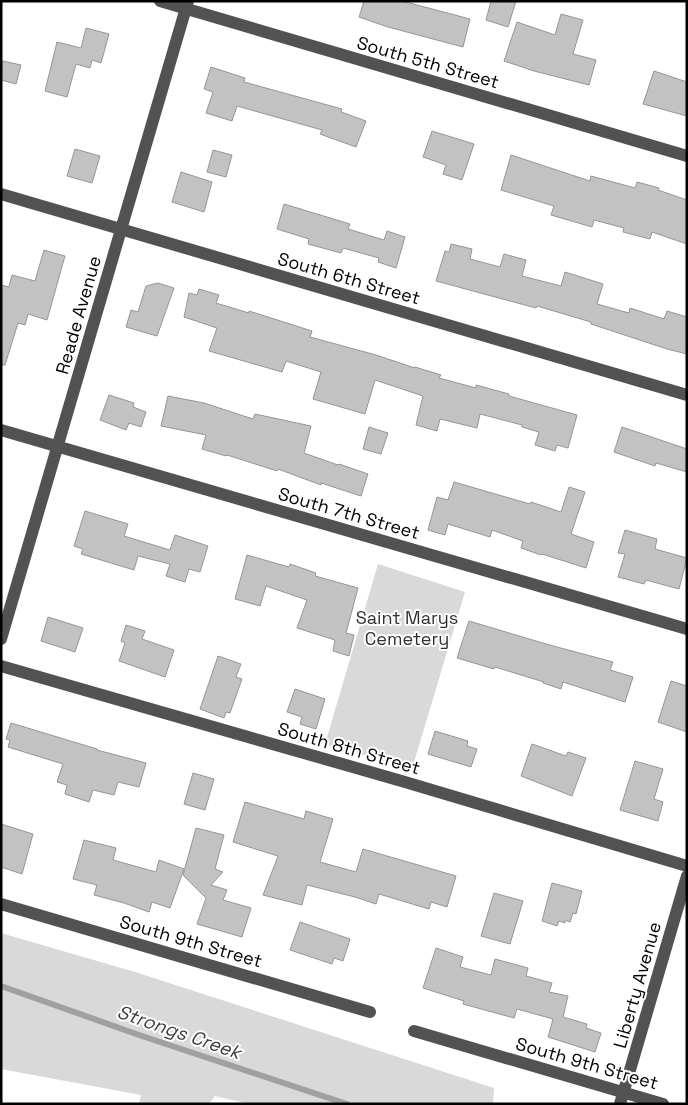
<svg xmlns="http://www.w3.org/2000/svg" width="688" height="1105" font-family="'Space Grotesk',sans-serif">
<rect width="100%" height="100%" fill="#fff"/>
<path fill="#d9d9d9" d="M 378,564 L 465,592 L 412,769 L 325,744 Z
M 1,933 L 135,972 L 494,1088 L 493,1104 L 249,1104 L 215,1096 L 209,1104 L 139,1104 L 141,1095 L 1,1069 Z"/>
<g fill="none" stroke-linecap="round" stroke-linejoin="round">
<path stroke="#a0a0a0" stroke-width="6" d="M 1,986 L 139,1035 L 347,1104"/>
</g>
<path fill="#c2c2c2" stroke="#969696" d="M 364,1 L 402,1 L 470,19 L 463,47 L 388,27 L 359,17 Z
M 491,1 L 516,1 L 508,27 L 486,20 Z
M 561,14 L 583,20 L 573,54 L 596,60 L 589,85 L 534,71 L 504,61 L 517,22 L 555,35 Z
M 86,28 L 109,34 L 101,63 L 92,60 L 90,68 L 76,64 L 67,97 L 45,91 L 57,42 L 81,48 Z
M 3,61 L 21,65 L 16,84 L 1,80 L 1,69 Z
M 211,67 L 245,78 L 244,82 L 342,109 L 341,112 L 366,121 L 356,147 L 320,134 L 322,130 L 237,106 L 232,121 L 206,113 L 213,92 L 204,89 Z
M 654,71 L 687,82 L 687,116 L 643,104 Z
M 432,131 L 474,144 L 462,180 L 443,174 L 446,165 L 423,157 Z
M 75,149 L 100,156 L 92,183 L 67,176 Z
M 213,150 L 232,155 L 226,177 L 207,172 Z
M 511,155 L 590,181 L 591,176 L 635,188 L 637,182 L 659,188 L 658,190 L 687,200 L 687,244 L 652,232 L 650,239 L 623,232 L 624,228 L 594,220 L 592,227 L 551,215 L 554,206 L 501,190 Z
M 181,172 L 212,182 L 204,212 L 172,202 Z
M 284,204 L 350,224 L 348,229 L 384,240 L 387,231 L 405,237 L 396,268 L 378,262 L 379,258 L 343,248 L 341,253 L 308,244 L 309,239 L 277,229 Z
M 451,244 L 472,249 L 470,259 L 500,267 L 504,254 L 526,260 L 522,276 L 561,286 L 565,272 L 603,284 L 597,304 L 629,313 L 630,308 L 664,319 L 667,311 L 687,317 L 687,354 L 667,349 L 591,324 L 591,322 L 537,306 L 536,308 L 436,281 L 445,251 L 449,252 Z
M 44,250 L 65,256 L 47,320 L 28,314 L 25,325 L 18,323 L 5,365 L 1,365 L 1,285 L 9,287 L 12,275 L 35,281 Z
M 158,283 L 174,288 L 157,336 L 126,327 L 131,310 L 138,312 L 146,286 Z
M 199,289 L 219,295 L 216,303 L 249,313 L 249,311 L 312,331 L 310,337 L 376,355 L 415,368 L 415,367 L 441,375 L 439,378 L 476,388 L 476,385 L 509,394 L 509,396 L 577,415 L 568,448 L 557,445 L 555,451 L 535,445 L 539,432 L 522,427 L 522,425 L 480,414 L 477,428 L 440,419 L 437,431 L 416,425 L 423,396 L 375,380 L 365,414 L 313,399 L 321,372 L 286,361 L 282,372 L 209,351 L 217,328 L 184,317 L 189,293 L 197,295 Z
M 109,395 L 134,403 L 133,407 L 146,412 L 141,427 L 129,423 L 126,430 L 100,420 Z
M 168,396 L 204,403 L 253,419 L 255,414 L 311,426 L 304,453 L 338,465 L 339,464 L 368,474 L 361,496 L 321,483 L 321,485 L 278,469 L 277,471 L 227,455 L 226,456 L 202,449 L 206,435 L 161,426 Z
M 369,427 L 388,433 L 381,454 L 363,449 Z
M 622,427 L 687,449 L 687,472 L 656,463 L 655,466 L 614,452 Z
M 454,482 L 530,504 L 531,502 L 561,512 L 569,487 L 585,492 L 571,534 L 594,542 L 586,568 L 542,554 L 541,555 L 521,548 L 523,541 L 492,530 L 490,537 L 448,524 L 445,535 L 428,530 L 437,497 L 448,500 Z
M 85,511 L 128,524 L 124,536 L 170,550 L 175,535 L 208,546 L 200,572 L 189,569 L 185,582 L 166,576 L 170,564 L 138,556 L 134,570 L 81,554 L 83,549 L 74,546 Z
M 625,530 L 657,539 L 655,549 L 687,558 L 679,589 L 646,580 L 644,584 L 618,577 L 625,554 L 618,553 Z
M 247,555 L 289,567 L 290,564 L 316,573 L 315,576 L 358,588 L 346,633 L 354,635 L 349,656 L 333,651 L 335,640 L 297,628 L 307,600 L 266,586 L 260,606 L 235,599 Z
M 48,617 L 83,628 L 75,652 L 41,641 Z
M 469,621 L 546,644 L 613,662 L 610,670 L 633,677 L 625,702 L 563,682 L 561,689 L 543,683 L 544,682 L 495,667 L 494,669 L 457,658 Z
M 126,625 L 145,631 L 142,639 L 174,650 L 165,677 L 119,661 L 125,643 L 121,641 Z
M 218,656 L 241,664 L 236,677 L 242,679 L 230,713 L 226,712 L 224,718 L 200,709 Z
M 671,681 L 687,686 L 687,732 L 658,722 Z
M 295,689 L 325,699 L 316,729 L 300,724 L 302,717 L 287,712 Z
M 11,723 L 97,749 L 97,750 L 146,763 L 139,787 L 118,782 L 114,795 L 93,790 L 89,802 L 65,794 L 67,785 L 57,782 L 63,764 L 8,747 L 10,740 L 6,739 Z
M 435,731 L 468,741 L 467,746 L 477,749 L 471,767 L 428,754 Z
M 532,744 L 566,756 L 568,752 L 586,758 L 572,796 L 521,776 Z
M 635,761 L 663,769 L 654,799 L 663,802 L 658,821 L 620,810 Z
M 193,773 L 214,779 L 205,810 L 184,804 Z
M 245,802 L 304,819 L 306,811 L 333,819 L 320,862 L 356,872 L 363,849 L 456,876 L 447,907 L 431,902 L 429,909 L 379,894 L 376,904 L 355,897 L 307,885 L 302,905 L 263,895 L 278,856 L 233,842 Z
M 1,824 L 33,834 L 22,874 L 1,867 Z
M 196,828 L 224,835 L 215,869 L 223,872 L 211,885 L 227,890 L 223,900 L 251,908 L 242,937 L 197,924 L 206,898 L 183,875 Z
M 84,840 L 116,848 L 113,860 L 156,872 L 159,860 L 184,869 L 170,908 L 152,902 L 149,912 L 124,903 L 94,895 L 97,885 L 73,879 Z
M 552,883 L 582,891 L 576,914 L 573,913 L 570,922 L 565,920 L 565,923 L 559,921 L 557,926 L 542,921 Z
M 494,893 L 523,901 L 510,944 L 481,936 Z
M 300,922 L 350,939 L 343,961 L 334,958 L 332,964 L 290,950 Z
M 436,948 L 463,957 L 460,967 L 491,975 L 495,959 L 528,968 L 526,976 L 552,983 L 549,992 L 568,996 L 563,1017 L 587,1024 L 586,1028 L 601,1033 L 595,1052 L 548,1037 L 553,1019 L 517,1009 L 514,1018 L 463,1004 L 464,1001 L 423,988 Z"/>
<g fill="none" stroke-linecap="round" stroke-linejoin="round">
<path stroke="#525252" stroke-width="12" d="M 160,1 L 687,156
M 1,194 L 687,395
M 1,430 L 687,629
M 1,639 L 188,1
M 1,666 L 405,782 L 687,866
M 1,904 L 370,1012
M 414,1031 L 663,1104
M 620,1104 L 687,876"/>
</g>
<g text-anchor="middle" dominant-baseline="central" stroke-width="4" stroke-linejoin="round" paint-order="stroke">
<g font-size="18" fill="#000" stroke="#fff">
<text transform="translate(428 62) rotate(16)">South 5th Street</text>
<text transform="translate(349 278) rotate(16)">South 6th Street</text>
<text transform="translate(78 315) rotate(-74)">Reade Avenue</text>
<text transform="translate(349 513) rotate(16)">South 7th Street</text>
<text transform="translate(349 748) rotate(16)">South 8th Street</text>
<text transform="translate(191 941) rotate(16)">South 9th Street</text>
<text transform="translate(637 985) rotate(-74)">Liberty Avenue</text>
<text transform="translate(587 1063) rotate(16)">South 9th Street</text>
</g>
<g font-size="18" fill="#303030" stroke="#fff">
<text x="407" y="617">Saint Marys<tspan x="407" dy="21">Cemetery</tspan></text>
</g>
<g font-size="19" font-style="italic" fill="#414141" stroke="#fff">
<text transform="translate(179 1032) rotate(19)">Strongs Creek</text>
</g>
</g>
<rect width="688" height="1105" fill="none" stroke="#000000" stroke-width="5"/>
</svg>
